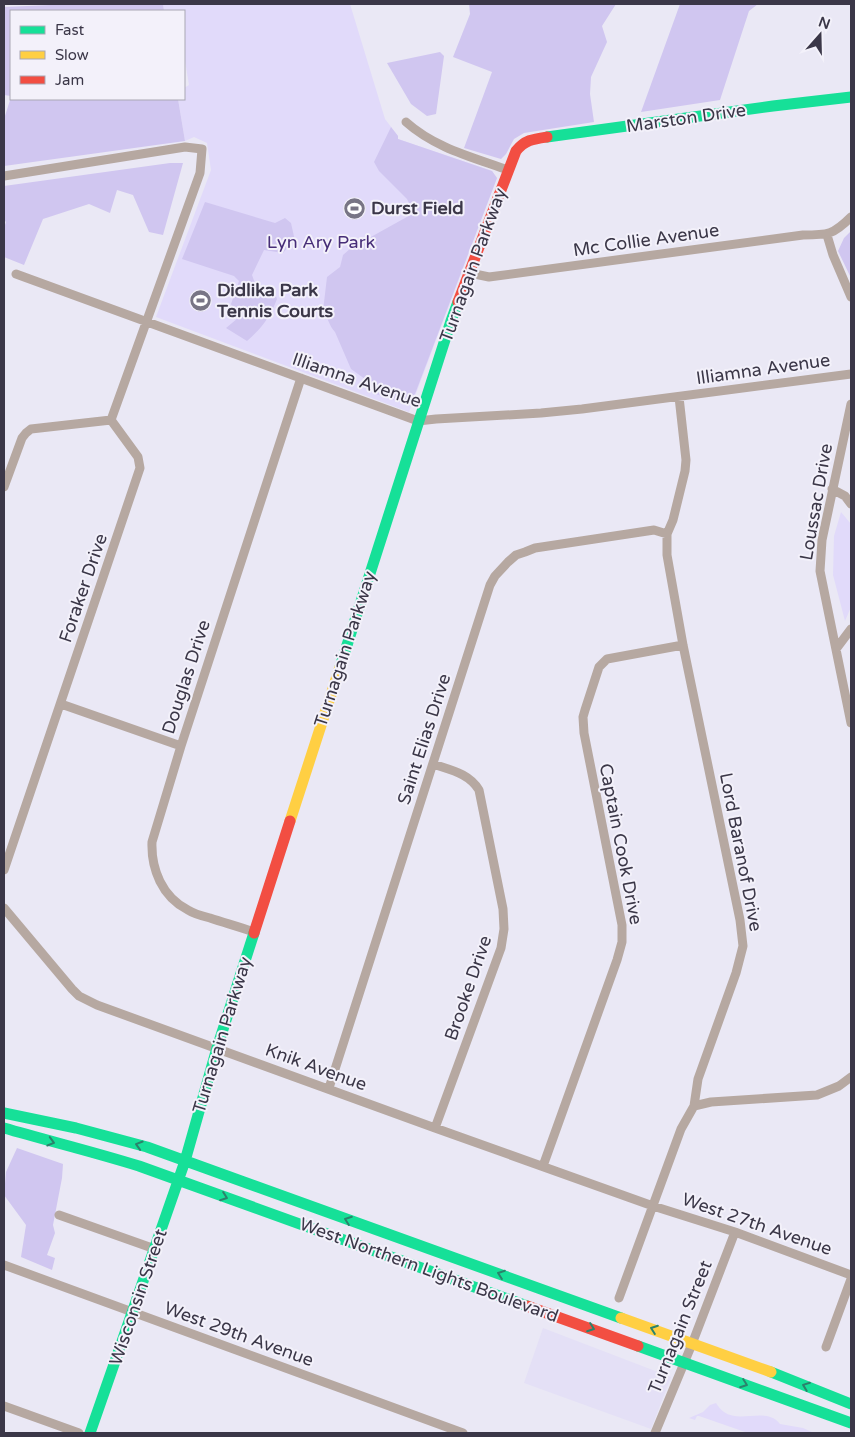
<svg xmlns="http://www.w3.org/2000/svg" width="855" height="1437" font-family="'Varela Round',sans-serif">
<rect width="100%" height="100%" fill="#eae8f5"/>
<path fill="#e4e0f6" d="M 543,1328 L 671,1377 L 651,1429 L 524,1383 Z"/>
<path fill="#e1dafa" d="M 163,4 L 350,4 L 385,119 L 398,136 L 398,139 L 492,171 L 497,178 L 409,412 L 156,317 L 211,170 L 207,143 L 194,137 L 185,141 L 178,99 L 184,99 L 184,88 L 189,85 L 184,55 L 184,11 L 164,11 Z
M 841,512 L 851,524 L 851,607 L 845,621 L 833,575 L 834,536 Z
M 716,1403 C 718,1406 721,1410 724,1412 C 741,1424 766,1406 780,1424 L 803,1428 L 814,1433 L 748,1433 L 699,1416 L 697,1416 L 695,1420 L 689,1418 L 703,1412 L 710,1405 Z"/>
<path fill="#d0c6f0" d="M 59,4 L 163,4 L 164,11 L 11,11 L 11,96 L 4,95 L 4,7 L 50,5 Z
M 469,4 L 616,4 L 602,26 L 607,42 L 591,77 L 590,94 L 594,122 L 524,133 L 514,139 L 506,154 L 501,159 L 464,148 L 492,72 L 453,57 L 470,14 Z
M 680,4 L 758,4 L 749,11 L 720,100 L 641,112 Z
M 440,52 L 444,56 L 436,114 L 427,116 L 411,104 L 387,63 Z
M 11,97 L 11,99 L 178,99 L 185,141 L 4,166 L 4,119 Z
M 391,127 L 398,136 L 398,139 L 492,171 L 497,178 L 415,394 L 404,401 L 399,402 L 376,394 L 365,379 L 351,369 L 335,332 C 329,326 328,317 323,311 L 327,277 L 340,267 L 343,255 L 351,248 L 414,213 L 407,199 L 379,171 L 374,162 Z
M 170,163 L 183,163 L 163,235 L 149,232 L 133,195 L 117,190 L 110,213 L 89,204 L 43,219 L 24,265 L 4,257 L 4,228 L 6,222 L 4,220 L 4,186 Z
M 205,202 L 275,223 L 285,218 L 291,223 L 295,241 L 288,247 L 283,253 L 264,250 L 252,275 L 256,286 L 275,294 L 277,299 C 270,317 262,328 247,341 L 226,328 L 238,318 L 231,304 L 239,281 L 234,276 L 182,259 Z
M 851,231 L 851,278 L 838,251 L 844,238 Z
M 17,1148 L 63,1164 L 62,1178 L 53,1225 L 55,1233 L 47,1255 L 55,1258 L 52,1270 L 21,1257 L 26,1225 L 4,1195 L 6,1172 Z"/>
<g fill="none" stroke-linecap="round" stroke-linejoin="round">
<path stroke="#b6a8a1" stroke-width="9" d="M 406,122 C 435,148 472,157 508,170
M 4,176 L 185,147 L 202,149 L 200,173 L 111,420
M 827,235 L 833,255 L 851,297
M 470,273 L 489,277 L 803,235 C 828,235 833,235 851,217
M 16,274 L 418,421 L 436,419 L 541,413 L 582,409 L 851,374
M 851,404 L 822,540 L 820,571 L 851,723
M 4,487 L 22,438 L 26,433 L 31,429 L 111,420
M 832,489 L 845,496 L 851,504
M 836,649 L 851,629
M 61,704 L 181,746
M 433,764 C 450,770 469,773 479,790 L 503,909 L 504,929 L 501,948 L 435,1128
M 4,870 L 140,468 L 138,457 L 111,420
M 4,908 L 72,989 L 79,996 L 97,1005 L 435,1128 L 653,1206 L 735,1232 L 851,1275
M 254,932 C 240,927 225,923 210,918 C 202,916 194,914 188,910 C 162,897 151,869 152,842 L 181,746 L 301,378
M 329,1088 L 490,585 L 495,576 L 508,562 L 516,555 L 525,552 L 535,548 L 654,530 L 667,534
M 694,1106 L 711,1102 L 817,1095 L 839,1086 L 851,1077
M 543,1166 L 617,960 L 622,942 L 622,925 L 584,733 L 583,717 L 585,710 L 599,667 L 607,659 L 683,645
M 59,1215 L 155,1249
M 4,1265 L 463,1433
M 619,1298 L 681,1129 L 694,1106 L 698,1079 L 736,973 L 743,946 L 740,920 L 683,645 L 667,555 L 667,534 L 673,520 L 685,471 L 686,460 L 679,397
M 826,1347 L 851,1279
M 4,1406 L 79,1433
M 655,1433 L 692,1344 L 735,1232"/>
<path stroke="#16e098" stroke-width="11" d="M 547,137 L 773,106 L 851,97
M 340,667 L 451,321 L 458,302
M 4,1113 L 76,1128 L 147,1147 L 621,1318
M 4,1128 C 49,1141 94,1152 139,1166 L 527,1306
M 638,1346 L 851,1423
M 771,1372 L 851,1404
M 90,1433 L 185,1161 L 217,1048 L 254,933"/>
<path stroke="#ffcf43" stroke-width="11" d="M 290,821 L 340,667
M 621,1318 L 771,1372"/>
<path stroke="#f24e42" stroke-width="11" d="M 458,302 L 516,151 C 525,140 533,139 547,137
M 254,933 L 290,821
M 527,1306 L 638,1346"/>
</g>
<defs><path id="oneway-chevron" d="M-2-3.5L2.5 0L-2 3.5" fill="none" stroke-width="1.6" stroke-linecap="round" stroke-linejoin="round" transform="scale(1.25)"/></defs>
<g stroke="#2a836c">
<use href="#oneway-chevron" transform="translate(51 1142) rotate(16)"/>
<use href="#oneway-chevron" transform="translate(139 1145) rotate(-163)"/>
<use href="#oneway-chevron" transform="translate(224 1197) rotate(20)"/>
<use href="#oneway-chevron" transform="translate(348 1220) rotate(-160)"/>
<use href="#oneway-chevron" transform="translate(501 1274) rotate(-160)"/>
<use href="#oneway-chevron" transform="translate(591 1328) rotate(20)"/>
<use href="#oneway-chevron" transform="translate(654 1329) rotate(-160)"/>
<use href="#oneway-chevron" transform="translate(744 1384) rotate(20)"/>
<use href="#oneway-chevron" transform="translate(806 1386) rotate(-159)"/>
</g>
<defs>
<symbol id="stadium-disc" viewBox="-11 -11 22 22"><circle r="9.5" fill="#787585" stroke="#f3f1fa"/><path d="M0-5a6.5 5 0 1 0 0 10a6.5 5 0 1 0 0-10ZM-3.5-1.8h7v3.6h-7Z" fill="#fff"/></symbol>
</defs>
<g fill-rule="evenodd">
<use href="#stadium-disc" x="342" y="196" width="25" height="25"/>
<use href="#stadium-disc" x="188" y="288" width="25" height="25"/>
</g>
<g text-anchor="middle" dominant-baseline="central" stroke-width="4" stroke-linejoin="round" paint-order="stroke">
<g font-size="18" fill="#3b3748" stroke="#f3f1fa">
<text transform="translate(686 118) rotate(-8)">Marston Drive</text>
<text transform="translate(646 240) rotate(-8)">Mc Collie Avenue</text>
<text transform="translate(473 265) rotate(-70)">Turnagain Parkway</text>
<text transform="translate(763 369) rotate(-8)">Illiamna Avenue</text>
<text transform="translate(357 380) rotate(19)">Illiamna Avenue</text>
<text transform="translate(816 502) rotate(-80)">Loussac Drive</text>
<text transform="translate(83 588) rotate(-71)">Foraker Drive</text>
<text transform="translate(345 649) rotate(-72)">Turnagain Parkway</text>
<text transform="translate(186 677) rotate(-72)">Douglas Drive</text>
<text transform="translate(424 739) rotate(-72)">Saint Elias Drive</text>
<text transform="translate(621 844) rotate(79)">Captain Cook Drive</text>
<text transform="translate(741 852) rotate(79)">Lord Baranof Drive</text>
<text transform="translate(468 988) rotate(-71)">Brooke Drive</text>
<text transform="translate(222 1035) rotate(-73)">Turnagain Parkway</text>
<text transform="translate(316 1067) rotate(20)">Knik Avenue</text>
<text transform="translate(757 1224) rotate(19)">West 27th Avenue</text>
<text transform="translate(429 1270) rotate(20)">West Northern Lights Boulevard</text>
<text transform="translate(138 1297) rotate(-71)">Wisconsin Street</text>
<text transform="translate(680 1327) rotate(-68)">Turnagain Street</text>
<text transform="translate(239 1334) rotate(20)">West 29th Avenue</text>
</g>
<g font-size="18" font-weight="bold" fill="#3b3748" stroke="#f3f1fa" text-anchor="start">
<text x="371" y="208">Durst Field</text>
<text x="217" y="290">Didlika Park<tspan x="217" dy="21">Tennis Courts</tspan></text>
</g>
<g font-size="18" fill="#462d77" stroke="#f3f1fa">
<text x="321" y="242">Lyn Ary Park</text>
</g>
</g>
<rect width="855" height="1437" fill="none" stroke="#3b3748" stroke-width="10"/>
<rect x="10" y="10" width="175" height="90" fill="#f3f1fa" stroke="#a9a7b3"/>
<rect x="20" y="26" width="25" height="8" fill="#16e098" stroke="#a9a7b3"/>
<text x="55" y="35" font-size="15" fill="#3b3748">Fast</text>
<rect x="20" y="51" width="25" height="8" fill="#ffcf43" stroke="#a9a7b3"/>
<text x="55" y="60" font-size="15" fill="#3b3748">Slow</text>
<rect x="20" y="76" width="25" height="8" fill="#f24e42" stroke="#a9a7b3"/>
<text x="55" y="85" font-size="15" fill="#3b3748">Jam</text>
<g transform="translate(820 35) rotate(20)" stroke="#f3f1fa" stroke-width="4" paint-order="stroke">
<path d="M0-4L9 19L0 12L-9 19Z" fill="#3b3748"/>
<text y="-8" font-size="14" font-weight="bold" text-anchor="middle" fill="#3b3748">N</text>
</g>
</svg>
